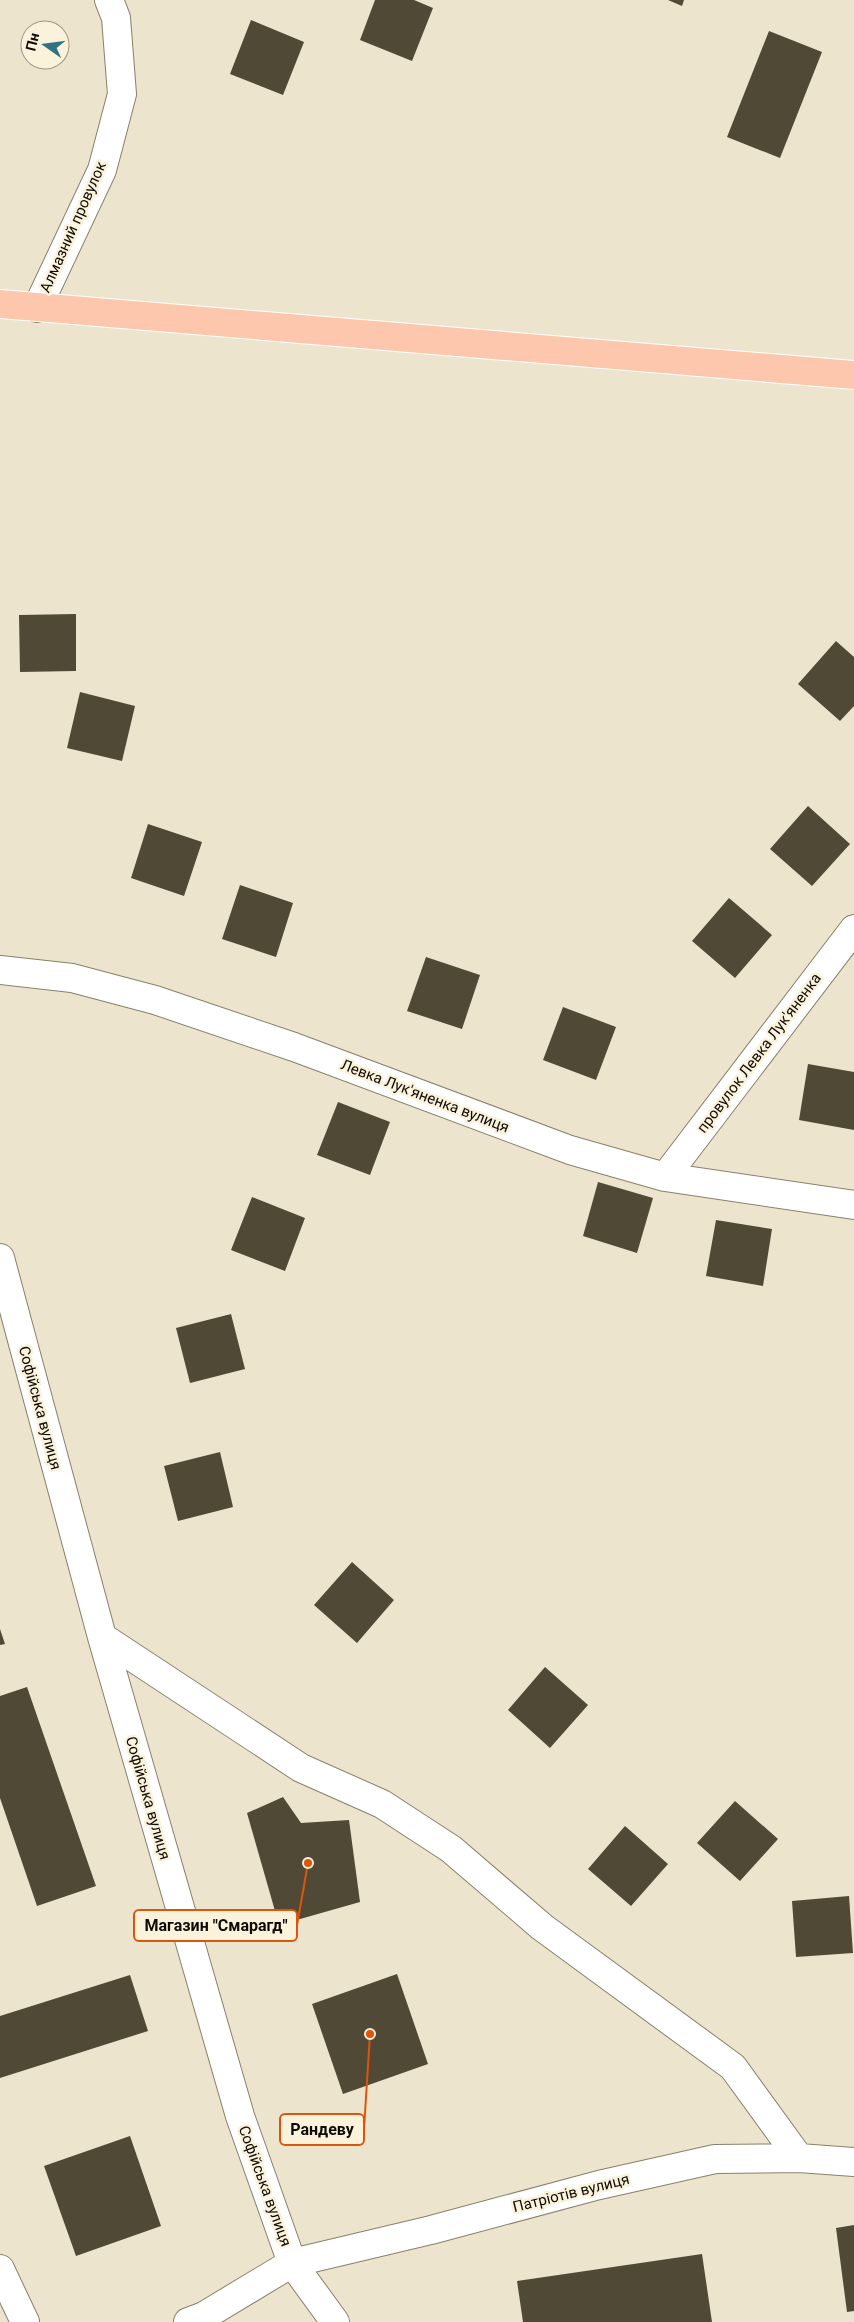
<svg xmlns="http://www.w3.org/2000/svg" width="854" height="2322" font-family="Roboto,sans-serif">
<rect width="100%" height="100%" fill="#ede4ce"/>
<path fill="#504936" d="M 375,0 L 414,0 L 433,8 L 412,61 L 360,40 Z
M 668,0 L 684,0 L 682,6 Z
M 251,20 L 304,42 L 283,95 L 230,74 Z
M 769,31 L 822,52 L 780,158 L 727,137 Z
M 76,614 L 76,671 L 20,672 L 19,615 Z
M 836,641 L 854,657 L 854,706 L 840,721 L 798,684 Z
M 80,692 L 135,706 L 122,761 L 67,748 Z
M 808,806 L 850,844 L 812,886 L 770,849 Z
M 148,824 L 202,842 L 184,896 L 131,878 Z
M 240,885 L 293,903 L 276,957 L 222,939 Z
M 729,898 L 772,935 L 735,978 L 692,941 Z
M 426,957 L 480,975 L 462,1029 L 407,1011 Z
M 563,1007 L 616,1027 L 596,1080 L 543,1060 Z
M 808,1064 L 854,1072 L 854,1130 L 799,1120 Z
M 338,1102 L 390,1122 L 370,1175 L 317,1155 Z
M 598,1182 L 653,1198 L 637,1253 L 583,1236 Z
M 252,1197 L 305,1218 L 285,1271 L 231,1250 Z
M 716,1220 L 772,1229 L 763,1286 L 706,1276 Z
M 231,1314 L 245,1369 L 190,1383 L 176,1328 Z
M 220,1452 L 233,1507 L 178,1521 L 164,1466 Z
M 352,1562 L 394,1600 L 357,1643 L 314,1605 Z
M 0,1629 L 5,1644 L 0,1645 Z
M 545,1667 L 588,1705 L 550,1748 L 508,1710 Z
M 27,1687 L 96,1886 L 37,1906 L 0,1798 L 0,1696 Z
M 283,1797 L 301,1823 L 349,1820 L 360,1902 L 279,1925 L 247,1813 Z
M 735,1801 L 778,1839 L 740,1881 L 697,1843 Z
M 625,1826 L 668,1864 L 631,1906 L 588,1869 Z
M 849,1896 L 853,1953 L 796,1957 L 792,1901 Z
M 397,1974 L 428,2064 L 343,2094 L 312,2004 Z
M 130,1975 L 148,2031 L 0,2078 L 0,2016 Z
M 130,2136 L 161,2226 L 76,2256 L 44,2166 Z
M 854,2225 L 854,2311 L 847,2312 L 836,2228 Z
M 702,2254 L 712,2322 L 523,2322 L 517,2281 Z"/>
<g fill="none" stroke-linecap="round" stroke-linejoin="round">
<defs>
<path id="minor" d="M 37,308 L 102,170 L 122,94 L 116,18 L 109,0
M 0,970 L 72,978 L 155,1000 L 294,1047 L 570,1150 L 665,1177 L 854,1205
M 665,1177 L 854,929
M 0,1258 L 102,1637 L 240,2116 L 292,2263 L 335,2322
M 102,1637 L 301,1768 L 382,1804 L 451,1849 L 542,1927 L 733,2067 L 799,2158
M 0,2269 L 25,2322
M 188,2322 L 204,2316 L 292,2263 L 431,2230 L 599,2185 L 715,2159 L 799,2158 L 854,2162"/>
<path id="highway" d="M 0,304 L 854,375"/>
</defs>
<use href="#minor" stroke="#88806c" stroke-width="30"/>
<use href="#highway" stroke="#fff" stroke-width="30"/>
<use href="#minor" stroke="#fff" stroke-width="28"/>
<use href="#highway" stroke="#fdc7ad" stroke-width="28"/>
</g>
<g text-anchor="middle" dominant-baseline="central" stroke-width="5" stroke-linejoin="round" paint-order="stroke">
<g font-size="15" fill="#0e0b05" stroke="#fbf2db">
<text transform="translate(73 227) rotate(-66)">Алмазний провулок</text>
<text transform="translate(759 1053) rotate(-53)">провулок Левка Лук'яненка</text>
<text transform="translate(425 1096) rotate(21)">Левка Лук'яненка вулиця</text>
<text transform="translate(40 1408) rotate(75)">Софійська вулиця</text>
<text transform="translate(148 1798) rotate(74)">Софійська вулиця</text>
<text transform="translate(265 2186) rotate(70)">Софійська вулиця</text>
<text transform="translate(571 2193) rotate(-14)">Патріотів вулиця</text>
</g>
</g>
<path fill="none" stroke="#dd550c" stroke-width="2" d="M308 1863L297 1925M370 2034L364 2129"/>
<g fill="#dd550c" stroke="#fbf2db" stroke-width="2">
<circle cx="308" cy="1863" r="5"/>
<circle cx="370" cy="2034" r="5"/>
</g>
<g fill="#fbf2db" stroke="#dd550c" stroke-width="2">
<rect x="134" y="1910" width="163" height="31" rx="5"/>
<rect x="280" y="2114" width="84" height="31" rx="5"/>
</g>
<g font-size="16" text-anchor="middle" font-weight="bold" fill="#0e0b05">
<text x="216" y="1931">Магазин "Смарагд"</text>
<text x="322" y="2135">Рандеву</text>
</g>
<g transform="translate(45 45) rotate(284)"><circle r="24" fill="#fbf2db" stroke="#9c9685"/>
<path d="M0-4L9 19L0 12L-9 19Z" fill="#307483"/>
<text y="-8" font-size="14" font-weight="bold" text-anchor="middle" fill="#0e0b05">Пн</text>
</g>
</svg>
